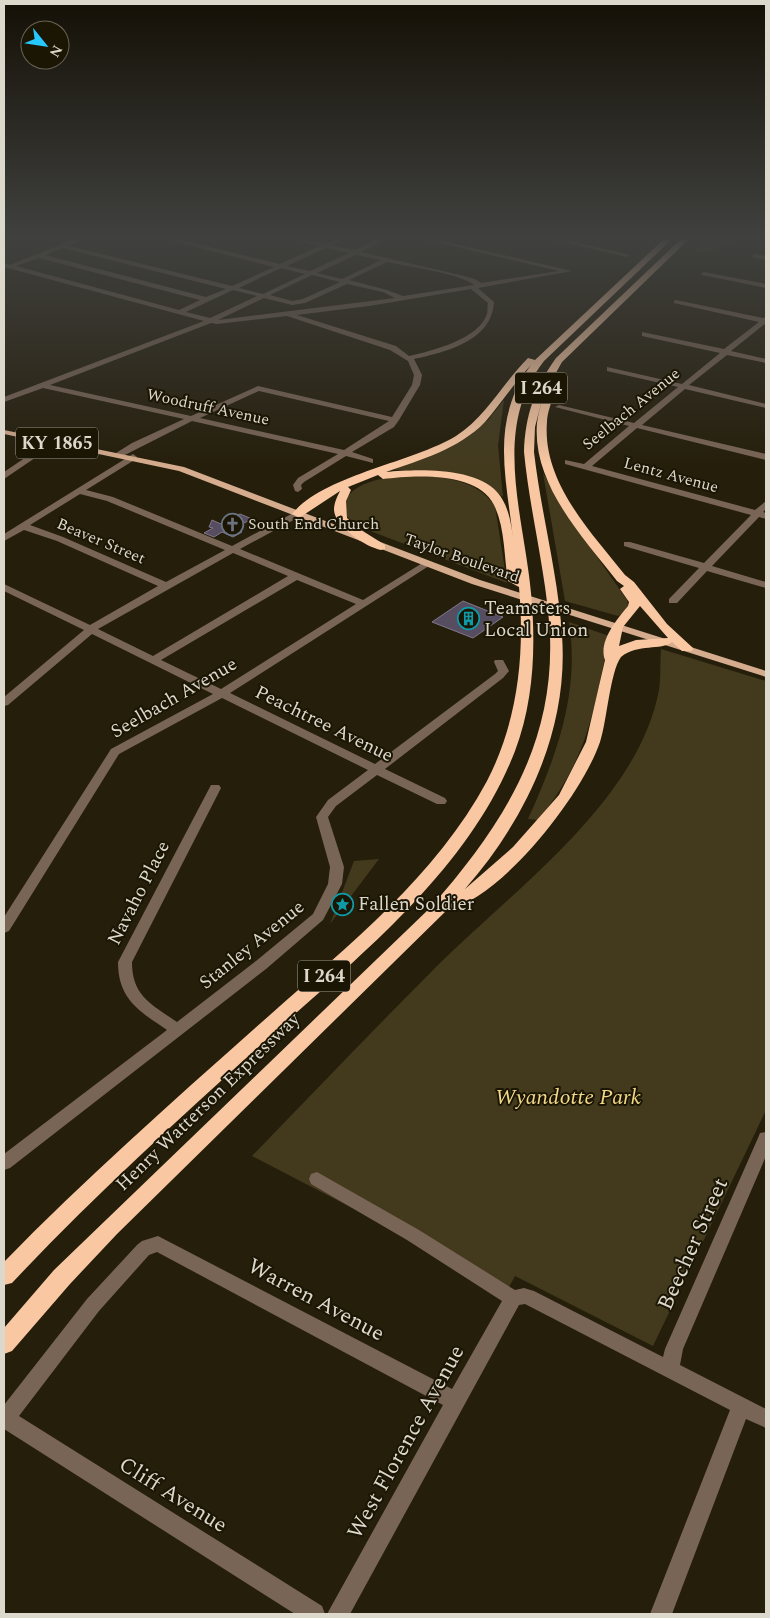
<svg xmlns="http://www.w3.org/2000/svg" width="770" height="1618" font-family="Spectral,serif">
<rect width="100%" height="100%" fill="#251e0b"/>
<path fill="#433a1e" d="M 707,239 L 740,239 L 707,251 L 695,252 Z
M 504,400 L 498,445 L 503,497 L 492,489 L 425,470 L 393,470 L 464,438 L 488,420 Z
M 543,473 L 563,508 L 627,600 L 628,606 L 625,612 L 618,616 L 565,601 Z
M 407,475 C 439,477 475,477 495,506 L 507,583 L 365,529 L 347,517 L 345,501 C 356,480 386,478 407,475 Z
M 569,622 L 609,636 C 594,711 588,759 538,820 L 528,819 C 557,755 580,692 569,622 Z
M 661,649 L 766,681 L 766,1110 L 653,1346 L 515,1276 L 508,1289 L 252,1156 C 314,1092 375,1028 437,966 C 513,890 638,802 659,690 C 661,677 660,662 661,649 Z
M 379,859 L 330,924 L 354,861 Z"/>
<path fill="#564d60" stroke="#80778c" d="M 240,514 L 252,519 L 234,528 L 242,532 L 233,537 L 222,532 L 214,537 L 204,533 L 213,528 L 209,527 L 212,520 L 221,524 Z
M 463,601 L 503,617 L 473,638 L 432,622 Z"/>
<g fill="none" stroke-linecap="round" stroke-linejoin="round">
<path fill="#796556" fill-rule="evenodd" d="M 74,239 L 84,239 L 69,246 L 232,286 L 274,267 L 164,239 L 177,239 L 280,264 L 319,246 L 293,239 C 304,239 312,242 323,243 C 329,244 336,239 343,239 L 331,245 L 355,250 L 378,239 L 387,239 L 361,252 L 460,275 L 475,279 L 481,283 L 559,271 L 422,239 L 435,239 L 572,271 L 478,288 L 494,302 C 492,341 446,352 414,359 L 422,375 L 420,385 L 399,420 L 394,427 L 352,452 L 373,459 L 373,463 L 346,456 L 304,482 L 301,485 L 302,489 L 298,492 L 295,491 L 293,485 L 298,478 L 338,454 L 192,421 L 119,458 L 116,457 L 116,453 L 132,443 L 184,419 L 43,388 L 4,402 L 4,397 L 204,321 L 4,267 L 4,263 L 10,265 ZM 63,248 L 226,289 L 206,297 L 45,255 ZM 326,248 L 349,253 L 310,271 L 287,266 ZM 356,255 L 381,260 L 342,279 L 317,273 ZM 39,258 L 200,300 L 179,310 L 16,266 ZM 387,262 C 406,266 462,274 474,285 L 403,296 L 387,290 L 349,280 ZM 281,268 L 305,274 L 263,294 L 239,288 ZM 312,275 L 340,282 L 303,299 L 292,301 L 270,295 ZM 347,284 L 383,292 L 395,298 L 218,320 L 264,298 L 292,305 L 305,303 ZM 471,289 L 488,303 C 487,306 488,311 487,314 C 479,339 432,351 409,356 L 396,346 L 297,315 L 369,306 ZM 233,290 L 257,296 L 210,318 L 186,312 ZM 287,316 L 390,350 L 408,361 L 414,375 L 412,385 L 392,417 L 258,386 L 191,416 L 50,385 L 211,323 L 217,324 ZM 259,391 L 389,421 L 344,450 L 200,418 Z
M 549,239 L 563,239 L 630,255 L 627,257 Z
M 754,254 L 766,256 L 766,260 L 752,257 Z
M 704,272 L 766,284 L 766,288 L 702,275 L 701,274 Z
M 676,300 L 763,318 L 766,317 L 766,323 L 731,351 L 766,359 L 766,363 L 727,355 L 689,385 L 766,404 L 766,408 L 685,389 L 642,425 L 766,454 L 766,460 L 637,428 L 592,466 L 755,510 L 766,501 L 766,509 L 763,512 L 766,513 L 766,519 L 759,517 L 712,566 L 766,582 L 766,588 L 707,571 L 677,603 L 669,603 L 669,599 L 699,568 L 624,546 L 624,542 L 630,542 L 704,563 L 751,515 L 565,464 L 565,460 L 584,464 L 629,426 L 555,407 L 559,405 L 634,423 L 678,387 L 607,371 L 607,367 L 682,384 L 720,353 L 642,336 L 642,332 L 724,349 L 759,322 L 674,303 L 674,301 Z
M 50,441 L 57,443 L 4,479 L 4,472 Z
M 133,454 L 137,457 L 136,459 L 86,490 L 113,497 L 232,546 L 295,512 L 301,512 L 301,516 L 240,549 L 363,600 L 424,562 L 427,561 L 432,564 L 230,693 L 375,764 L 495,674 L 498,671 L 494,662 L 495,660 L 503,660 L 509,671 L 503,678 L 385,769 L 445,798 L 447,801 L 445,804 L 437,804 L 377,775 L 336,806 L 328,817 L 344,867 L 342,884 L 323,920 L 266,969 L 10,1168 L 4,1170 L 4,1154 L 167,1030 C 139,1011 118,999 118,962 L 211,785 L 219,785 L 221,788 L 132,962 C 132,996 151,1004 177,1022 L 256,961 L 313,914 L 328,884 L 330,867 L 316,817 L 328,800 L 368,770 L 222,698 L 119,754 L 9,931 L 4,933 L 4,917 L 111,749 L 213,694 L 92,634 L 8,705 L 4,706 L 4,697 L 84,630 L 4,591 L 4,584 L 90,625 L 158,586 L 57,541 L 24,530 L 4,541 L 4,534 ZM 80,494 L 107,501 L 225,550 L 166,582 L 63,537 L 30,525 ZM 233,553 L 288,576 L 153,656 L 98,629 ZM 297,580 L 356,604 L 221,689 L 161,660 Z
M 766,1132 L 766,1156 L 683,1349 L 680,1365 L 766,1409 L 766,1428 L 746,1419 L 672,1614 L 650,1614 L 730,1410 L 525,1304 L 519,1305 L 350,1614 L 327,1614 L 443,1405 L 157,1252 L 149,1255 L 99,1311 L 19,1416 L 322,1606 L 325,1614 L 295,1614 L 4,1429 L 4,1405 L 87,1299 L 137,1245 L 142,1241 L 158,1236 L 452,1389 L 502,1301 L 407,1240 L 311,1184 L 309,1179 L 311,1174 L 317,1172 L 419,1230 L 515,1290 L 524,1288 L 534,1291 L 663,1357 L 665,1349 L 758,1138 L 760,1133 Z"/>
<path fill="#d5ac8d" fill-rule="evenodd" d="M 4,430 L 184,467 L 480,580 L 766,671 L 766,677 L 472,584 L 179,471 L 4,434 Z"/>
<path fill="#f9c8a3" fill-rule="evenodd" d="M 664,239 L 672,239 L 544,361 C 491,428 524,516 531,593 C 536,646 534,701 515,751 C 467,875 350,963 255,1050 C 172,1125 89,1201 12,1283 L 4,1285 L 4,1262 C 89,1175 180,1095 271,1014 C 349,945 436,876 487,781 C 518,721 525,654 519,587 L 508,581 C 504,557 505,527 494,505 C 478,471 414,475 383,479 L 378,475 L 348,487 L 351,490 L 346,501 L 347,518 L 358,528 L 385,545 L 385,549 L 381,550 C 366,547 335,527 334,510 C 334,503 337,497 340,491 L 302,516 L 298,517 L 292,514 C 324,475 411,463 456,436 C 486,417 503,383 528,358 L 535,360 ZM 531,365 C 490,420 506,476 513,538 C 511,522 508,504 497,492 C 475,467 416,469 386,472 C 420,460 459,449 485,422 C 501,404 514,383 531,365 Z
M 681,239 L 689,239 L 562,362 L 543,396 L 548,393 L 553,396 C 551,404 547,414 547,422 C 542,482 591,532 625,575 L 634,582 L 667,624 L 693,648 L 692,651 L 682,651 L 672,642 C 661,651 638,643 621,657 C 610,672 607,721 600,742 C 582,795 502,898 447,910 L 117,1234 L 70,1284 L 12,1351 L 4,1354 L 4,1328 L 54,1270 L 431,907 C 501,827 554,747 550,636 C 547,575 530,514 524,452 C 525,416 535,387 556,358 ZM 543,396 C 541,405 538,414 537,423 C 532,484 582,536 617,581 L 624,586 L 620,589 L 629,602 L 628,606 C 617,619 598,642 605,660 L 586,742 L 559,795 L 513,847 L 465,889 C 526,819 569,730 562,635 C 558,574 541,513 534,452 L 535,427 ZM 640,606 L 668,638 L 636,640 L 619,646 L 623,627 Z"/>
</g>
<linearGradient id="sky" x2="0" y2="1"><stop stop-color="#141006"/><stop offset="0.51" stop-color="#40413f"/><stop offset="1" stop-color="#40413f" stop-opacity="0"/></linearGradient>
<rect width="770" height="466" fill="url(#sky)"/>
<defs>
<symbol id="church-ring" viewBox="-11 -11 22 22"><circle r="9.5" fill="#1b1504" stroke="#6b7280" stroke-width="1.5"/><path d="M-1.2-6h2.4v3.5h3.3v2.4h-3.3V6h-2.4V-.1h-3.3v-2.4h3.3Z" fill="#6b7280"/></symbol>
<symbol id="building-ring" viewBox="-11 -11 22 22"><circle r="9.5" fill="#1b1504" stroke="#0f9aa8" stroke-width="1.5"/><path d="M-4-6H4V6H1V3H-1V6H-4ZM-2.5-4.3h1.7v1.8h-1.7ZM.8-4.3h1.7v1.8H.8ZM-2.5-1h1.7V.8h-1.7ZM.8-1h1.7V.8H.8Z" fill="#0f9aa8"/></symbol>
<symbol id="sight-ring" viewBox="-11 -11 22 22"><circle r="9.5" fill="#1b1504" stroke="#0f9aa8" stroke-width="1.5"/><path d="M0-6L1.8-2.2L6-1.7L2.9 1.2L3.7 5.4L0 3.3L-3.7 5.4L-2.9 1.2L-6-1.7L-1.8-2.2Z" fill="#0f9aa8"/></symbol>
</defs>
<g fill-rule="evenodd">
<use href="#church-ring" x="220" y="512" width="25" height="25"/>
<use href="#building-ring" x="456" y="606" width="25" height="25"/>
<use href="#sight-ring" x="330" y="892" width="25" height="25"/>
</g>
<g text-anchor="middle" dominant-baseline="central" stroke-width="4" stroke-linejoin="round" paint-order="stroke">
<g font-size="16" fill="#dcd8cc" stroke="#1b1504">
<text transform="translate(208 407) rotate(12)">Woodruff Avenue</text>
<text transform="translate(631 409) rotate(-39)">Seelbach Avenue</text>
<text transform="translate(671 475) rotate(15)">Lentz Avenue</text>
<text transform="translate(101 541) rotate(23)">Beaver Street</text>
<text transform="translate(462 558) rotate(19)">Taylor Boulevard</text>
</g>
<g font-size="16" fill="#dcd8cc" stroke="#1b1504" text-anchor="start">
<text x="248" y="524">South End Church</text>
</g>
<g fill="#1b1504" stroke="#a29e90" stroke-width="1">
<rect x="515" y="372.5" width="52" height="31" rx="4"/>
<rect x="16" y="427.5" width="82" height="31" rx="4"/>
<rect x="298" y="960.5" width="52" height="31" rx="4"/>
</g>
<g font-size="18" font-weight="bold" fill="#dcd8cc">
<text x="541" y="388">I 264</text>
<text x="57" y="443">KY 1865</text>
<text x="324" y="976">I 264</text>
</g>
<g font-size="19" fill="#dcd8cc" stroke="#1b1504" text-anchor="start">
<text x="484" y="608">Teamsters<tspan x="484" dy="22">Local Union</tspan></text>
<text x="358" y="904">Fallen Soldier</text>
</g>
<g font-size="19" fill="#dcd8cc" stroke="#1b1504">
<text transform="translate(174 698) rotate(-30)">Seelbach Avenue</text>
<text transform="translate(324 724) rotate(26)">Peachtree Avenue</text>
<text transform="translate(139 893) rotate(-63)">Navaho Place</text>
<text transform="translate(252 945) rotate(-39)">Stanley Avenue</text>
<text transform="translate(208 1102) rotate(-44)">Henry Watterson Expressway</text>
</g>
<g font-size="22" font-style="italic" fill="#f2d887" stroke="#1b1504">
<text x="568" y="1097">Wyandotte Park</text>
</g>
<g font-size="22" fill="#dcd8cc" stroke="#1b1504">
<text transform="translate(693 1244) rotate(-66)">Beecher Street</text>
<text transform="translate(316 1300) rotate(28)">Warren Avenue</text>
<text transform="translate(406 1442) rotate(-61)">West Florence Avenue</text>
<text transform="translate(173 1495) rotate(32)">Cliff Avenue</text>
</g>
</g>
<rect width="770" height="1618" fill="none" stroke="#dcd8cc" stroke-width="10"/>
<g transform="translate(45 45) rotate(120)"><circle r="24" fill="#1b1504" stroke="#686354"/>
<path d="M0-4L9 19L0 12L-9 19Z" fill="#27c8ff"/>
<text y="-8" font-size="14" font-weight="bold" text-anchor="middle" fill="#dcd8cc">N</text>
</g>
</svg>
